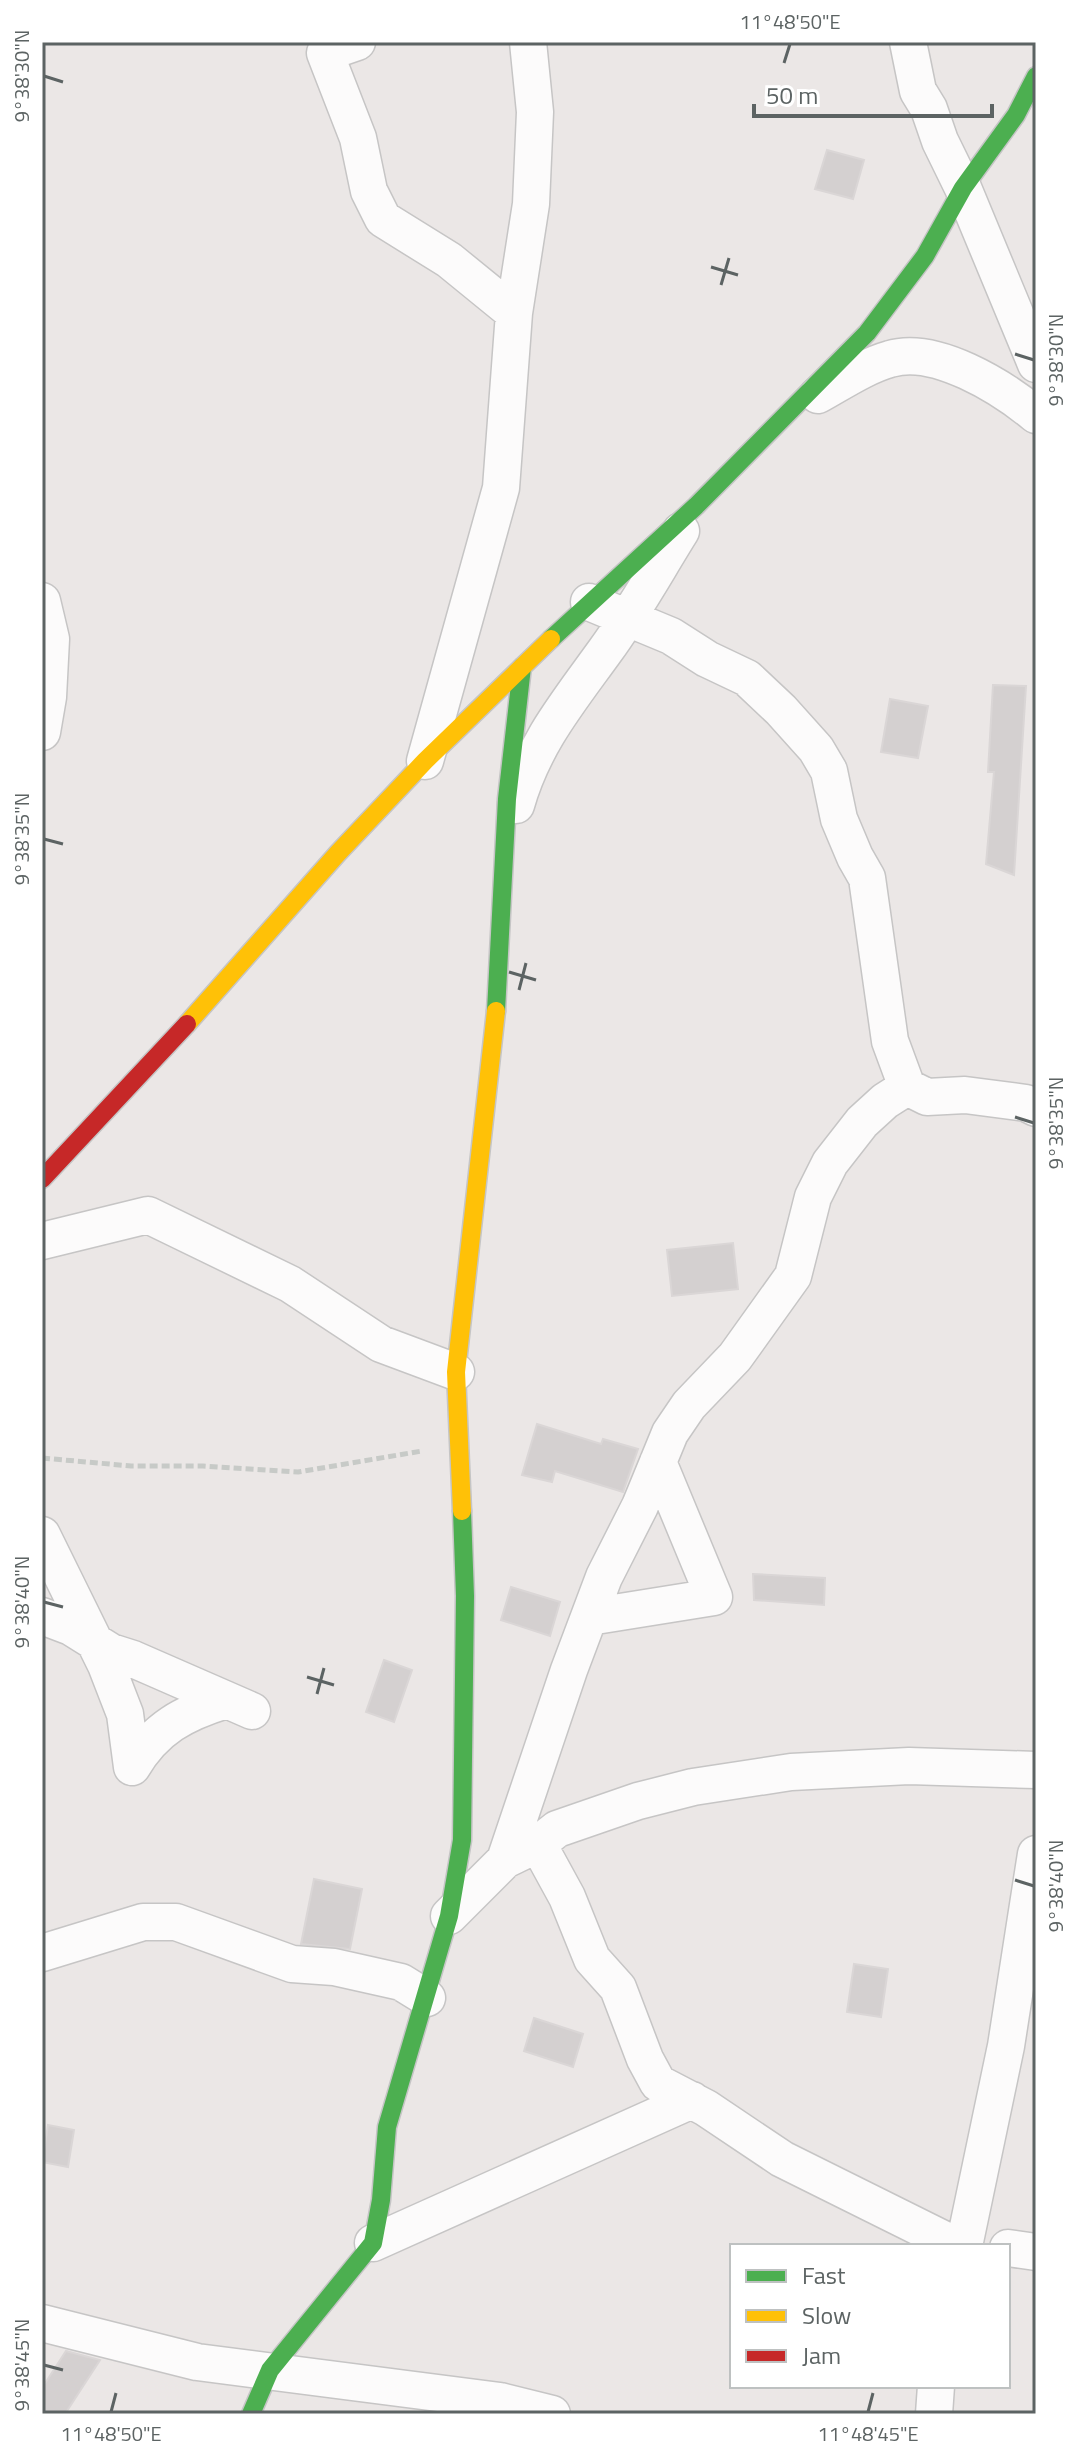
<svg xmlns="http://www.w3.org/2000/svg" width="1078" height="2456" font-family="'Titillium Web',sans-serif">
<rect width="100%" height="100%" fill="#ebe7e6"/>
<path fill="#d4d0d0" stroke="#dad6d6" stroke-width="2" d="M 827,150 L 864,160 L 853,199 L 815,189 Z
M 993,685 L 1026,686 L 1014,875 L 986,864 L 994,772 L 988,772 Z
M 890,699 L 928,706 L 918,758 L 881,752 Z
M 733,1243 L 738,1289 L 672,1296 L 667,1250 Z
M 537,1424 L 601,1444 L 603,1439 L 638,1449 L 623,1492 L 555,1471 L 552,1482 L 522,1475 Z
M 753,1574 L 825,1578 L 824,1605 L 754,1600 Z
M 511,1587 L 560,1602 L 550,1636 L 501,1620 Z
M 384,1660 L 412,1670 L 394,1722 L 366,1712 Z
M 314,1879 L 362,1889 L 350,1949 L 301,1944 Z
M 854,1964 L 888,1969 L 881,2017 L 847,2012 Z
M 534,2018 L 583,2034 L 573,2067 L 524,2051 Z
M 48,2125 L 74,2130 L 68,2167 L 42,2162 Z
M 66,2351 L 100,2360 L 65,2414 L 42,2414 L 42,2388 Z"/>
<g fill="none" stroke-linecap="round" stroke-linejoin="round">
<defs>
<path id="street" d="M 357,42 L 325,53 L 358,138 L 369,191 L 383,219 L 449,260 L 514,313
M 908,42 L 918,91 L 929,109 L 940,141 L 963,188 L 1036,364
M 818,395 C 840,383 865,366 890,359 C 935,345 1002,387 1036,415
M 42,601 L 51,639 L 48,697 L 42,732
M 589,602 L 671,636 L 707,659 L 747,678 L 781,710 L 816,749 L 829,771 L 839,819 L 855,857 L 867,878 L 890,1041 L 907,1087 L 927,1097 L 965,1095 L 1026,1103 L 1036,1108
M 425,761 L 501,488 L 514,313 L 531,204 L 535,112 L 528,42
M 516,805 C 533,744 569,701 605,651 C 633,613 656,571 681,531
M 42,1241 L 148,1215 L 290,1284 L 381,1344 L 456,1372
M 42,1535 L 106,1665 L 125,1714 L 132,1767
M 42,1616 L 71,1627 L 111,1652 L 133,1659 L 252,1711
M 589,1617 L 714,1597 L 658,1462
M 132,1767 C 155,1728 184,1713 226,1700
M 538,1844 L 567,1897 L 592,1959 L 618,1988 L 645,2059 L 658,2083 L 706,2108 L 782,2159 L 957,2246
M 505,1860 L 569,1670 L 604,1577 L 640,1506 L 670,1433 L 689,1405 L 735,1357 L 793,1276 L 813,1197 L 830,1163 L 862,1122 L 885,1101 L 907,1087
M 449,1916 L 505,1860 L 538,1844 L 557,1829 L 638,1801 L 693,1787 L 791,1772 L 909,1766 L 1036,1770
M 42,1953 L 143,1922 L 176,1922 L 292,1964 L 334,1967 L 401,1982 L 427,1998
M 373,2243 L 692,2100
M 964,2246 L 1006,2046 L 1036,1854
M 1008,2248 L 1036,2252
M 42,2323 L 197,2362 L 500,2401 L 552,2414
M 934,2414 L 936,2386"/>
<path id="fast" d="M 551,639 L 696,506 L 867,333 L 925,256 L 963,188 L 1016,115 L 1036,76
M 496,1011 L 507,799 L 522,667
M 251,2414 L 270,2370 L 373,2243 L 381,2200 L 387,2127 L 449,1916 L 462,1840 L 465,1596 L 462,1511"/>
<path id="slow" d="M 187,1024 L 338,853 L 425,761 L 551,639
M 462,1511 L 456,1372 L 496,1011"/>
<path id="jam" d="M 42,1179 L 187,1024"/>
</defs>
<use href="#street" stroke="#c6c5c5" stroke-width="39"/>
<use href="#fast" stroke="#c5c5c5" stroke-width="21"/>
<use href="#slow" stroke="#c5c5c5" stroke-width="21"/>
<use href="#jam" stroke="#c5c5c5" stroke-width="21"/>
<path stroke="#c7cac7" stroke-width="5" stroke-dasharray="8 4" stroke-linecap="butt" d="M 42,1458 L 131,1466 L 203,1466 L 298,1472 L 422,1451"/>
<use href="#street" stroke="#fcfbfb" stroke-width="36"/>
<use href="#fast" stroke="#4caf50" stroke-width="18"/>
<use href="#slow" stroke="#ffc107" stroke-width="18"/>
<use href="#jam" stroke="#c62828" stroke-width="18"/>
</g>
<path fill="none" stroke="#5c6363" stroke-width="3" d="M 784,63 L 790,44M 44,76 L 63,82M 711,267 L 738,275M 721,285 L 729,258M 1015,354 L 1034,360M 44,839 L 63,844M 509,972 L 536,980M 519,990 L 526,963M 1015,1117 L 1034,1123M 44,1602 L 63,1607M 307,1677 L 334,1685M 317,1694 L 324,1668M 1015,1880 L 1034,1886M 44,2365 L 63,2370M 111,2412 L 116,2393M 868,2412 L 873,2393"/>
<rect width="1078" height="2456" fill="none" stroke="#ffffff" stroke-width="88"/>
<rect x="730" y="2244" width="280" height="144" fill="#ffffff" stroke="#bec1c1" stroke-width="2"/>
<rect x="746" y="2270" width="40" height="12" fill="#4caf50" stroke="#bec1c1" stroke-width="2"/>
<text x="802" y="2284" font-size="24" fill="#5c6363">Fast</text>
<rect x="746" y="2310" width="40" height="12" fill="#ffc107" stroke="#bec1c1" stroke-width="2"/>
<text x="802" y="2324" font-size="24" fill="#5c6363">Slow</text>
<rect x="746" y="2350" width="40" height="12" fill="#c62828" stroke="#bec1c1" stroke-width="2"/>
<text x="802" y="2364" font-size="24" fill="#5c6363">Jam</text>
<path d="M754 104v12h238v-12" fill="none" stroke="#5c6363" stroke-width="4"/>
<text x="766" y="104" font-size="24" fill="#5c6363" stroke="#ffffff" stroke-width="6" paint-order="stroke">50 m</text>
<rect x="44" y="44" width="990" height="2368" fill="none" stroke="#5c6363" stroke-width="3"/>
<g font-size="20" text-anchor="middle" fill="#5c6363">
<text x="790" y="29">11°48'50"E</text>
<text transform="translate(22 76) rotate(-90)" y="7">9°38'30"N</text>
<text transform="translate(1056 360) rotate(-90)" y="7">9°38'30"N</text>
<text transform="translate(22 839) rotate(-90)" y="7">9°38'35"N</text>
<text transform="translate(1056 1123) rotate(-90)" y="7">9°38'35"N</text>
<text transform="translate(22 1602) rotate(-90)" y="7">9°38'40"N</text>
<text transform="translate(1056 1886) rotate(-90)" y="7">9°38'40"N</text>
<text transform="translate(22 2365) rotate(-90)" y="7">9°38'45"N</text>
<text x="111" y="2441">11°48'50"E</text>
<text x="868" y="2441">11°48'45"E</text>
</g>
</svg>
